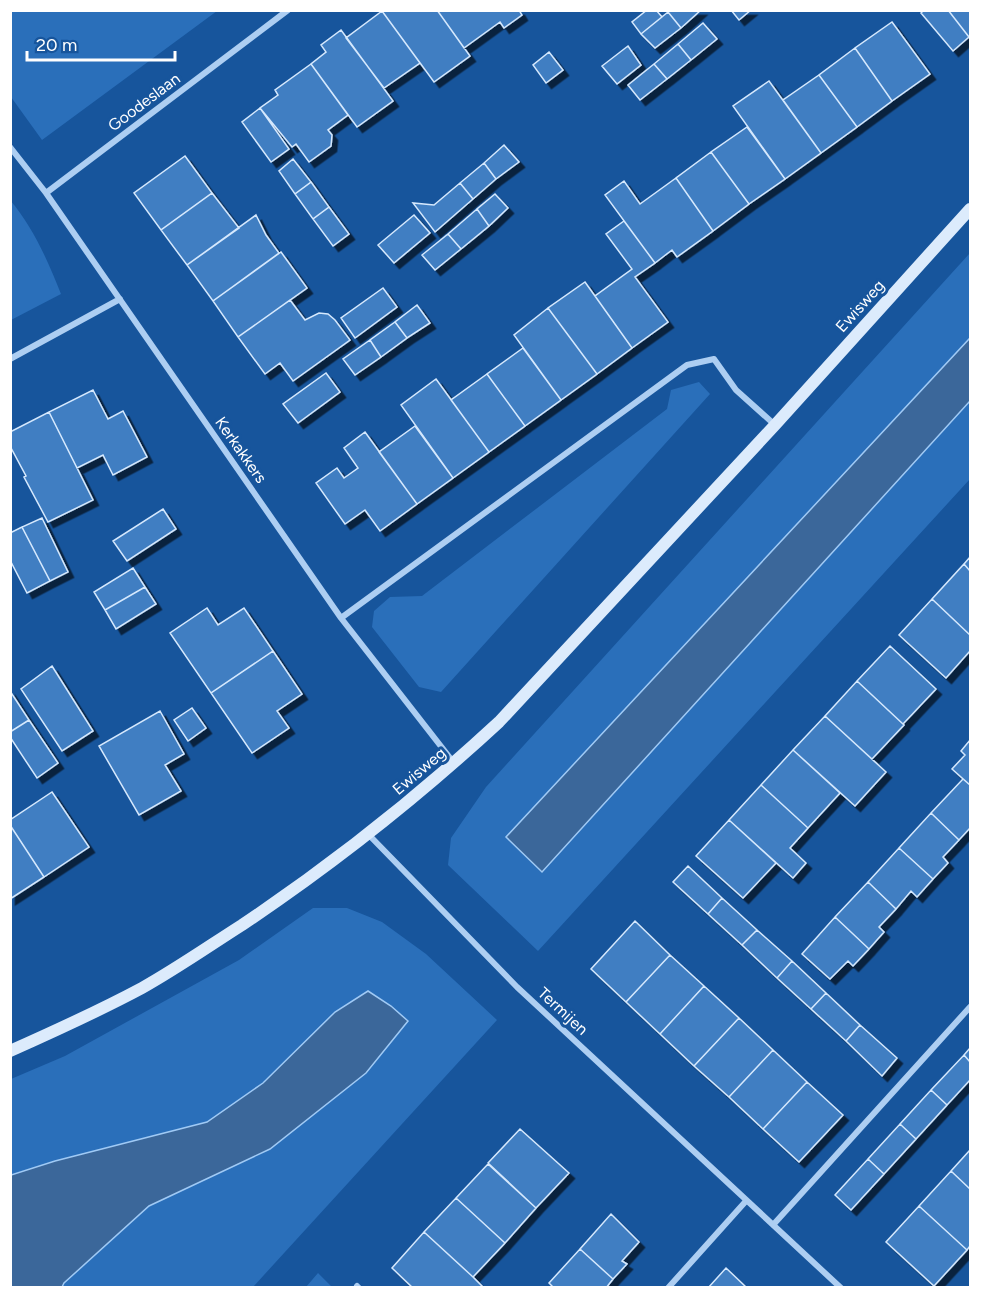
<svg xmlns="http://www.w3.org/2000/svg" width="981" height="1298" font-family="Figtree,sans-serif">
<defs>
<filter id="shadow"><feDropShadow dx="5.5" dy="5.5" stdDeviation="0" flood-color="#0009"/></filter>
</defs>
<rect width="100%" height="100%" fill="#17559c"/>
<path fill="#2a6fba" d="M 11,10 L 217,10 L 217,11 L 42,140 L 11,97 Z
M 10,200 C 33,227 48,261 61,294 L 11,320 Z
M 970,253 L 970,338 L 507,837 L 542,871 L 970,401 L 970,479 L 538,951 L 448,865 L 451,838 L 486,787 Z
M 699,382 L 710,394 L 441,692 L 419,687 L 372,627 L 374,611 L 390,597 L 422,596 L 667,409 L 671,390 Z
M 313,908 L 347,908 L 382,922 L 426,954 L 497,1020 L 253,1287 L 62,1287 L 64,1283 L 149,1206 L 270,1149 L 335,1012 L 263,1083 L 207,1122 L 55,1161 L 11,1175 L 11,1079 L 65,1056 L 239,960 Z
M 318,1273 L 332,1287 L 306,1287 Z"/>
<path fill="#3b679a" stroke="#a0caf5" stroke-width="1.5" d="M 970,338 L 970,401 L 542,872 L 506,837 Z
M 368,991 L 391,1006 L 408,1021 L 366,1073 L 270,1149 L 149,1206 L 64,1283 L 62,1287 L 11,1287 L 11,1175 L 55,1161 L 207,1122 L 263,1083 L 335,1012 Z"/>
<path fill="#3f7ec2" stroke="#d5e8fd" stroke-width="1.5" filter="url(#shadow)" d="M 437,10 L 470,56 L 434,82 L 382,11 Z
M 437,10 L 519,10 L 522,15 L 504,28 L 500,22 L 464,48 Z
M 647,10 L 656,10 L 662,17 L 641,34 L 632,22 Z
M 670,10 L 701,10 L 681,28 L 668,12 Z
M 731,10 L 751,10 L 739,20 Z
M 924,10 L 948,10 L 969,37 L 953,51 L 921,13 Z
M 948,10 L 970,10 L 970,36 L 969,37 Z
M 382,11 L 420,63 L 384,88 L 346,38 Z
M 668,12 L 681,28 L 655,48 L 641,34 Z
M 892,22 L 930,74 L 892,101 L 855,48 Z
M 703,23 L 717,39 L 691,60 L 678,44 Z
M 341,30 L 393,101 L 357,127 L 311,64 L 326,52 L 321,45 Z
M 678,44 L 691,60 L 667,79 L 654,64 Z
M 628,46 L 641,65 L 617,84 L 602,66 Z
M 855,48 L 892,101 L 857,127 L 819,75 Z
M 549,52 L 563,70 L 546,83 L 533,65 Z
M 311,64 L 348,115 L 328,130 L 332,135 L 331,146 L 309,162 L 296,144 L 292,147 L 260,108 L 278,95 L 275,90 Z
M 654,64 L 667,79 L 640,100 L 628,85 Z
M 819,75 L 857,127 L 821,153 L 783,100 Z
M 769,81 L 821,153 L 785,179 L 733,106 Z
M 260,108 L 289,149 L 271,162 L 242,122 Z
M 747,127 L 785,179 L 749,204 L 711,152 Z
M 504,145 L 519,162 L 496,179 L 484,163 Z
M 711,152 L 749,204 L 713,231 L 676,178 Z
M 185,156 L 212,193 L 161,230 L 134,193 Z
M 293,159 L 311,182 L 295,194 L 279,171 Z
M 484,163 L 496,179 L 473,199 L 460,183 Z
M 676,178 L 713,231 L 677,257 L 672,250 L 655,263 L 605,195 L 624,181 L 640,204 Z
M 311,182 L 329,207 L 313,219 L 295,194 Z
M 460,183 L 473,199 L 435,232 L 413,203 L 434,205 Z
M 212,193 L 239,228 L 187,265 L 161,230 Z
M 495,194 L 508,208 L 489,226 L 477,209 Z
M 329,207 L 349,234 L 333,246 L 313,219 Z
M 477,209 L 489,226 L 461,249 L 448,234 Z
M 256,215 L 266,235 L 279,253 L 213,301 L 187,265 Z
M 414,215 L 430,233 L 394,263 L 378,245 Z
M 624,221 L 655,263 L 635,277 L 668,322 L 632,348 L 595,296 L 632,269 L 606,234 Z
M 448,234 L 461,249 L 435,270 L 422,255 Z
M 281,252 L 307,288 L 238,337 L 213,301 Z
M 585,282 L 632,348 L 597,374 L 548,308 Z
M 383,288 L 397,307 L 355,338 L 341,318 Z
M 290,300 L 305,320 L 319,313 L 328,314 L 335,320 L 350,340 L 293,381 L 280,363 L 265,374 L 238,337 Z
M 417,305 L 430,323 L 407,338 L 395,322 Z
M 548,308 L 597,374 L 561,400 L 514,335 Z
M 395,322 L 407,338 L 381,357 L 370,340 Z
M 370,340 L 381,357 L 355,375 L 343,359 Z
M 523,348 L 561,400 L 525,426 L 487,374 Z
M 326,373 L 340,392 L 298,423 L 283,404 Z
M 487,374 L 525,426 L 489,452 L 451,400 Z
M 436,379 L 489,452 L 453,478 L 401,405 Z
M 93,390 L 108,419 L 123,411 L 147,457 L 113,475 L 103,455 L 77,468 L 49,412 Z
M 49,412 L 93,500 L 48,522 L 24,477 L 26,476 L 10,446 L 10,432 Z
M 415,426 L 453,478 L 417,504 L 379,452 Z
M 365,432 L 417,504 L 380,531 L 365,510 L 345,524 L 316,483 L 337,468 L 344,478 L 358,468 L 344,448 Z
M 163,509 L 176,529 L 127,561 L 113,541 Z
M 42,518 L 68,572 L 50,581 L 22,527 Z
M 22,527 L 50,581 L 27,593 L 10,560 L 10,533 Z
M 970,557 L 970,571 L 964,564 Z
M 964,564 L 970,571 L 970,635 L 932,599 Z
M 133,568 L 145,587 L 105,610 L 94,592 Z
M 145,587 L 156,604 L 116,629 L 105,610 Z
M 932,599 L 970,635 L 970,651 L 946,678 L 899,635 Z
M 207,608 L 218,625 L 244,608 L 273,651 L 211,693 L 170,633 Z
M 890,646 L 936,689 L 903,724 L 857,681 Z
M 273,651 L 302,694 L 277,711 L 289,728 L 252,753 L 211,693 Z
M 52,666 L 93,731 L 62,751 L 21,689 Z
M 857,681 L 904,725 L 872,759 L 825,716 Z
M 10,691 L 29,720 L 10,732 Z
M 192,708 L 206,728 L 188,741 L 174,720 Z
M 160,711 L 184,754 L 165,765 L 181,791 L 139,815 L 99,746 Z
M 825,716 L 886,772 L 855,806 L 793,750 Z
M 29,720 L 58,763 L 37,778 L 10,737 L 10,732 Z
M 970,740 L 970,785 L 952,769 L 965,755 L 961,751 Z
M 793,750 L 840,793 L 808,828 L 761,785 Z
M 963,779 L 970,785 L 970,828 L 959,840 L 931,813 Z
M 761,785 L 808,828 L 790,848 L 806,863 L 793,878 L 729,820 Z
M 52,792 L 89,847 L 44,877 L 10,825 L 10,820 Z
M 931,813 L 959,840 L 943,857 L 948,863 L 933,879 L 899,848 Z
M 729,820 L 776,863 L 743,898 L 696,856 Z
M 10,825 L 44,877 L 10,899 Z
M 899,848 L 933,879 L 917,897 L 911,891 L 896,909 L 868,882 Z
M 688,866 L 722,898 L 708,914 L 673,882 Z
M 868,882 L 896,909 L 879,927 L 884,932 L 869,949 L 835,917 Z
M 722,898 L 757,930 L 742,945 L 708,914 Z
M 835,917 L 869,949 L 853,966 L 848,961 L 830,979 L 802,954 Z
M 635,921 L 670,955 L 626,1002 L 591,969 Z
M 757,930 L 792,961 L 777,978 L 742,945 Z
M 670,955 L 704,986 L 660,1034 L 626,1002 Z
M 792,961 L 826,993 L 811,1009 L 777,978 Z
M 704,986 L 739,1018 L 694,1066 L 660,1034 Z
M 826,993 L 860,1025 L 846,1041 L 811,1009 Z
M 739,1018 L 773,1050 L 729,1097 L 694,1066 Z
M 860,1025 L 897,1058 L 882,1076 L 846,1041 Z
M 970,1048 L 970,1062 L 964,1055 Z
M 773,1050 L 807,1082 L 763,1129 L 729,1097 Z
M 964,1055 L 970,1062 L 970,1080 L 947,1105 L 931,1090 Z
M 807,1082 L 843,1115 L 799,1162 L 763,1129 Z
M 931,1090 L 947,1105 L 916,1139 L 900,1124 Z
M 900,1124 L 916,1139 L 884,1174 L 868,1159 Z
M 520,1129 L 569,1173 L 536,1208 L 488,1163 Z
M 970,1150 L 970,1189 L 951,1171 Z
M 868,1159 L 884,1174 L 851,1210 L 835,1195 Z
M 488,1164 L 536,1208 L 505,1243 L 456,1198 Z
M 951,1171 L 970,1189 L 970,1246 L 967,1250 L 919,1206 Z
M 456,1198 L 505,1243 L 473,1277 L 424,1232 Z
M 919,1206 L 967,1250 L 934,1286 L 886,1242 Z
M 611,1214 L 639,1242 L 622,1261 L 627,1264 L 613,1279 L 580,1249 Z
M 424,1232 L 473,1277 L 484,1288 L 413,1288 L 392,1268 Z
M 580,1249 L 613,1279 L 606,1288 L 554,1288 L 549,1283 Z
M 726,1268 L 747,1288 L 708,1288 Z"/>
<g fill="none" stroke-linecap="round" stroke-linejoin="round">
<path stroke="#adcef2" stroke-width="6" d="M 10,147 L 46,193 L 341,618 L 454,763
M 46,193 L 288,10
M 10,359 L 120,299
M 341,618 L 687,365 L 714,359 L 736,390 L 775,425
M 368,834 L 517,987 L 841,1288
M 773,1225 L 970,1007
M 357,1286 L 359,1288
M 668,1288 L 746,1201"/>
<path stroke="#dcebfc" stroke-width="12" d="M 10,1051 C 55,1031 99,1011 142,988 C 176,969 209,946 242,925 C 333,864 419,796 499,722 L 775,425 L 970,209"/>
</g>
<g text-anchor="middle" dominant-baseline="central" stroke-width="6" stroke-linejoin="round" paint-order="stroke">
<g font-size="16" fill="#fff" stroke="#17559c">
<text transform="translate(144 102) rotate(-37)">Goodeslaan</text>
<text transform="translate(860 306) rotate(-48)">Ewisweg</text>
<text transform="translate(241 450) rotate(55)">Kerkakkers</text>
<text transform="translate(419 771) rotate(-40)">Ewisweg</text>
<text transform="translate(563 1011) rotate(43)">Termijen</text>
</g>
</g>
<rect width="981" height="1298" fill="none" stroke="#ffffff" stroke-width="24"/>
<path d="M27 51v9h148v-9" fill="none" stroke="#ffffff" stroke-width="3"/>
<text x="36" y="51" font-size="18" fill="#ffffff" stroke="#17559c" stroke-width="4.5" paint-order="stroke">20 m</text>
</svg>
